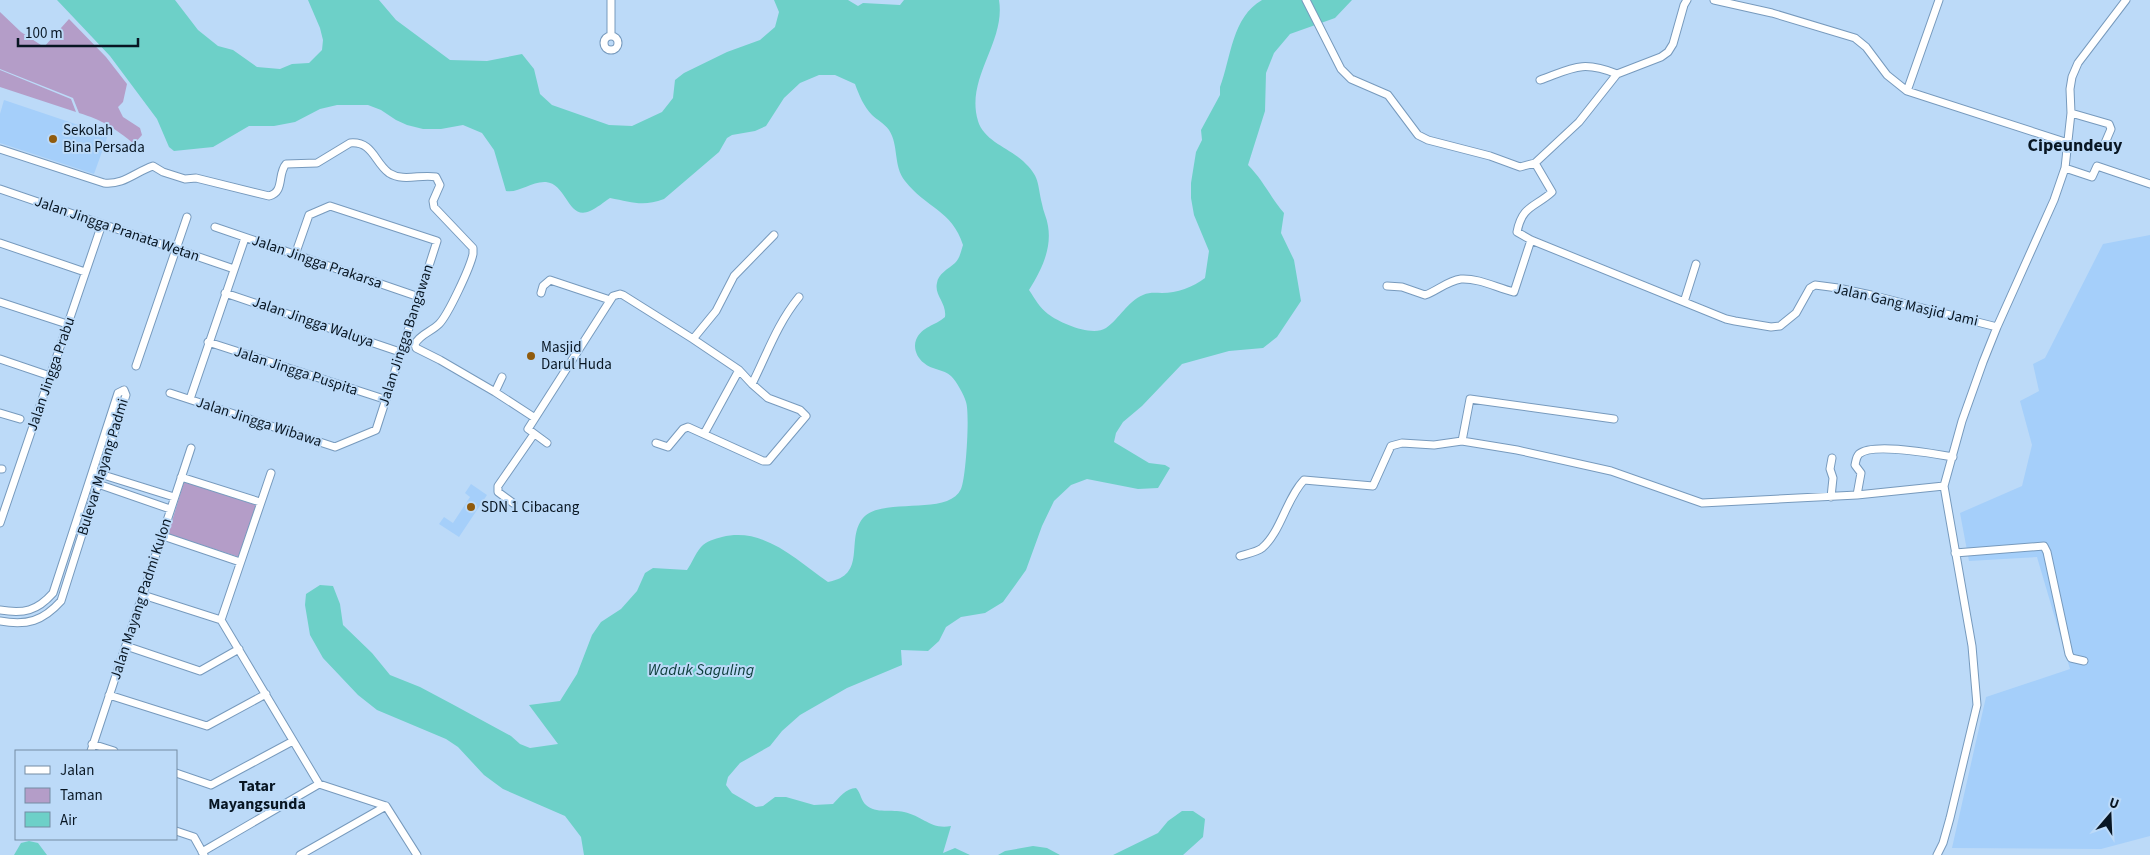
<svg xmlns="http://www.w3.org/2000/svg" width="2150" height="855" font-family="'Source Sans 3',sans-serif">
<rect width="100%" height="100%" fill="#bcdaf8"/>
<path fill="#a5cffa" d="M 4,100 L 108,135 L 94,174 L 0,143 L 0,114 Z
M 2150,235 L 2150,836 L 2101,849 L 1952,848 L 1986,697 L 2070,669 L 2037,557 L 1969,561 L 1960,513 L 2022,486 L 2032,445 L 2020,401 L 2039,391 L 2033,364 L 2045,358 L 2103,244 Z
M 471,484 L 487,495 L 459,537 L 439,524 L 444,517 L 453,523 L 470,497 L 465,493 Z"/>
<path fill="#b49dc8" d="M 0,12 L 21,32 L 44,47 L 69,19 L 106,57 L 127,84 L 123,102 L 118,107 L 123,117 L 140,128 L 142,135 L 134,144 C 115,128 102,120 79,113 L 73,98 L 0,69 Z
M 0,70 L 71,99 L 76,112 L 0,87 Z
M 184,482 L 256,505 L 239,557 L 168,534 Z"/>
<path fill="#6dd0c8" d="M 57,0 L 175,0 L 198,30 L 218,46 L 233,50 L 257,67 L 280,69 L 292,64 L 309,63 L 322,50 L 323,40 L 320,28 L 308,0 L 379,0 L 396,20 L 450,60 L 487,61 L 522,54 L 534,69 L 540,94 L 552,105 L 609,125 L 632,126 L 662,112 L 673,98 L 675,80 L 684,73 L 727,52 L 760,40 L 775,27 L 779,12 L 774,0 L 848,0 L 858,6 L 863,3 L 900,5 L 904,0 L 999,0 C 1006,42 965,78 978,121 C 984,141 1009,148 1023,161 C 1040,177 1037,182 1042,204 C 1043,211 1047,218 1048,226 C 1052,249 1041,271 1029,290 C 1035,299 1040,308 1048,314 C 1060,323 1092,337 1106,328 C 1119,319 1128,301 1143,295 C 1150,292 1155,293 1162,293 C 1177,293 1193,287 1205,278 L 1209,251 L 1194,215 L 1191,198 L 1191,183 L 1196,152 L 1202,140 L 1201,130 L 1220,95 L 1220,87 C 1231,58 1232,17 1262,0 L 1352,0 L 1335,18 L 1290,34 L 1274,53 L 1266,73 L 1265,111 L 1248,165 C 1263,180 1271,198 1284,213 L 1281,233 L 1294,260 L 1301,301 L 1277,337 L 1263,348 L 1229,351 L 1182,364 L 1142,406 L 1123,422 L 1116,433 L 1114,442 L 1149,463 L 1165,465 L 1170,468 L 1158,488 L 1138,489 L 1087,479 L 1071,485 L 1054,501 L 1042,526 L 1026,570 L 1003,602 L 985,613 L 961,617 L 946,627 L 939,641 L 928,651 L 901,650 L 902,665 L 847,688 L 800,715 L 782,731 L 770,746 L 740,763 L 728,777 L 726,785 L 732,793 L 756,807 L 763,806 L 775,797 L 786,797 L 814,805 L 833,804 C 839,798 846,788 856,788 C 861,793 861,801 866,805 C 876,814 892,809 904,812 C 923,816 931,830 951,826 L 943,853 L 955,848 L 970,855 L 584,855 L 581,837 L 565,816 L 503,789 L 484,775 L 458,747 L 446,739 L 377,710 L 358,695 L 323,658 L 310,635 L 305,605 L 306,594 L 320,585 L 333,586 L 340,604 L 343,625 L 372,653 L 390,675 L 420,687 L 452,704 L 511,736 L 520,744 L 530,748 L 558,744 L 529,705 L 560,701 L 577,674 L 592,635 L 601,622 L 621,609 L 637,591 L 645,573 L 653,568 L 687,570 C 692,563 695,554 701,547 C 706,541 715,539 722,537 C 764,527 795,559 828,582 C 868,575 845,540 863,518 C 882,496 948,517 961,489 C 966,478 970,413 966,402 C 964,395 957,382 951,376 C 944,369 931,370 924,363 C 917,358 913,348 916,340 C 922,326 935,326 945,317 C 947,303 934,295 937,283 C 938,274 948,269 955,263 C 960,258 961,251 963,245 C 952,210 926,208 905,181 C 893,166 899,145 889,130 C 884,123 877,120 872,115 C 864,107 859,95 855,84 L 835,75 L 819,75 L 800,83 L 784,98 L 766,126 L 755,131 L 732,135 L 727,138 L 719,152 L 664,199 C 643,207 631,202 610,198 C 604,202 597,208 590,211 C 568,221 567,184 546,182 C 531,181 520,193 506,191 L 494,150 L 482,133 L 463,125 L 441,129 L 423,129 L 407,125 L 396,120 L 381,110 L 368,105 L 337,105 L 320,109 L 295,122 L 274,126 L 249,126 L 213,147 L 174,151 L 169,147 L 157,119 L 110,56 Z
M 1182,811 L 1193,811 L 1205,819 L 1203,837 L 1183,855 L 1113,855 L 1158,833 L 1168,821 Z
M 29,841 L 38,843 L 47,855 L 14,855 L 21,843 Z
M 1033,846 L 1047,848 L 1060,855 L 998,855 L 1005,851 Z"/>
<g fill="none" stroke-linecap="round" stroke-linejoin="round">
<defs>
<path id="street" d="M 1306,0 L 1341,69 L 1351,79 L 1388,95 L 1418,135 L 1428,140 L 1490,156 L 1520,167 L 1535,163 L 1579,122 L 1617,74 L 1661,57 L 1668,52 L 1673,44 L 1684,5 L 1687,0
M 1714,0 L 1772,13 L 1855,38 L 1866,47 L 1887,75 L 1907,91 L 2068,143
M604 43a7 7 0 1 1 14 0a7 7 0 1 1-14 0Z
M 611,36 L 611,0
M 1540,80 C 1573,68 1582,60 1617,74
M 1907,91 L 1939,0
M 2071,113 L 2109,124 L 2111,129 L 2105,143
M 0,149 L 104,183 C 124,185 135,172 153,166 L 163,172 L 185,179 L 196,178 L 269,196 C 285,192 277,174 286,164 L 317,163 L 350,143 C 373,141 374,162 389,173 C 403,182 421,174 436,177 L 440,185 L 433,201 L 434,207 L 473,248 L 473,254 C 470,268 448,315 439,324 C 431,332 420,334 415,344 L 416,348 L 440,360 L 495,392 L 535,418 L 613,296 L 620,294 L 623,295 L 693,339 L 716,311 L 734,276 L 774,235
M 1535,163 L 1552,192 C 1536,207 1522,205 1517,232 L 1531,240 L 1726,319 L 1735,321 L 1771,327 L 1780,326 L 1796,313 L 1810,288 L 1815,285 L 1838,288 L 1871,295 L 1997,327
M 2065,168 L 2092,177 L 2097,166 L 2150,184
M 0,189 L 234,269
M 215,227 L 419,297
M 0,243 L 85,272
M 1387,286 L 1402,287 L 1425,295 C 1437,291 1447,281 1461,279 C 1479,278 1497,288 1514,292 L 1531,240
M 225,293 L 400,352
M 541,293 L 543,286 L 550,280 L 610,300
M 0,302 L 67,324
M 1684,302 L 1696,264
M 693,339 L 739,370 L 752,384 C 767,354 777,324 799,297
M 208,342 L 384,399
M 0,359 L 50,376
M 136,366 L 187,217
M 495,392 L 502,377
M 170,393 L 335,447 L 376,430 L 437,241 L 330,206 L 309,215 L 295,255
M 190,399 L 245,238
M 0,413 L 20,419
M 535,418 L 528,429 L 547,443
M 1614,419 L 1470,399 L 1462,441 L 1517,450 L 1611,471 L 1702,503 L 1857,495 L 1944,486
M 704,434 L 739,370
M 656,443 L 668,447 L 683,429 L 688,427 L 763,461 L 768,461 L 806,416 L 800,410 L 768,398 L 752,384
M 0,469 L 2,469
M 97,473 L 174,497
M 271,473 L 221,620 L 319,784 L 386,806 L 417,855
M 181,477 L 260,502
M 95,483 L 170,509
M 1857,495 L 1861,473 L 1855,465 C 1856,461 1856,457 1859,454 C 1873,442 1934,454 1953,457
M 1831,497 L 1833,478 L 1830,469 L 1832,458
M 513,503 L 498,492 L 498,486 L 534,434
M 0,523 L 102,224
M 163,536 L 240,562
M 1955,553 L 2044,546 L 2047,552 L 2069,654 L 2071,658 L 2084,661
M 1240,556 C 1246,554 1257,552 1262,548 C 1281,532 1286,499 1304,480 L 1373,486 L 1391,446 L 1402,443 L 1434,445 L 1462,441
M 143,595 L 221,620
M 0,610 C 24,614 37,611 53,593 L 118,393 L 124,390 L 126,395 L 61,601 C 43,621 27,626 0,621
M 126,646 L 200,671 L 239,649
M 109,695 L 207,726 L 266,694
M 92,744 L 114,751
M 91,751 L 191,448
M 176,773 L 211,785 L 293,741
M 176,831 L 194,837 L 204,855
M 202,852 L 319,784
M 300,855 L 386,806
M 1937,855 L 1943,843 L 1950,818 L 1977,705 L 1972,646 L 1944,486 L 1962,421 L 1983,362 L 1997,327 L 2054,200 L 2065,168 L 2071,113 L 2070,89 L 2072,77 L 2078,63 L 2126,0"/>
</defs>
<use href="#street" stroke="#779abd" stroke-width="9"/>
<use href="#street" stroke="#fff" stroke-width="7"/>
</g>
<g fill="#905b0d" stroke="#bcdaf8" stroke-width="2">
<circle cx="53" cy="139" r="5"/>
<circle cx="531" cy="356" r="5"/>
<circle cx="471" cy="507" r="5"/>
</g>
<g text-anchor="middle" dominant-baseline="central" stroke-width="4" stroke-linejoin="round" paint-order="stroke">
<g font-size="15" fill="#081623" stroke="#bcdaf8" text-anchor="start">
<text x="63" y="130">Sekolah<tspan x="63" dy="17">Bina Persada</tspan></text>
<text x="541" y="347">Masjid<tspan x="541" dy="17">Darul Huda</tspan></text>
<text x="481" y="507">SDN 1 Cibacang</text>
</g>
<g font-size="15" fill="#081623" stroke="#bcdaf8">
<text transform="translate(117 229) rotate(19)">Jalan Jingga Pranata Wetan</text>
<text transform="translate(317 262) rotate(19)">Jalan Jingga Prakarsa</text>
<text transform="translate(1906 305) rotate(13)">Jalan Gang Masjid Jami</text>
<text transform="translate(313 322) rotate(19)">Jalan Jingga Waluya</text>
<text transform="translate(406 335) rotate(-72)">Jalan Jingga Bangawan</text>
<text transform="translate(296 371) rotate(18)">Jalan Jingga Puspita</text>
<text transform="translate(51 374) rotate(-71)">Jalan Jingga Prabu</text>
<text transform="translate(259 422) rotate(18)">Jalan Jingga Wibawa</text>
<text transform="translate(103 467) rotate(-73)">Bulevar Mayang Padmi</text>
<text transform="translate(141 599) rotate(-72)">Jalan Mayang Padmi Kulon</text>
</g>
<g font-size="16" font-style="italic" fill="#0c3c39" stroke="#bcdaf8">
<text x="701" y="670">Waduk Saguling</text>
</g>
<g font-size="16" font-weight="bold" fill="#081623" stroke="#bcdaf8">
<text x="257" y="786">Tatar<tspan x="257" dy="18">Mayangsunda</tspan></text>
</g>
<g font-size="18" font-weight="bold" fill="#081623" stroke="#bcdaf8">
<text x="2075" y="145">Cipeundeuy</text>
</g>
</g>
<rect x="15" y="750" width="162" height="90" fill="#bcdaf8" stroke="#748ca3"/>
<rect x="25" y="766" width="25" height="8" fill="#ffffff" stroke="#748ca3"/>
<text x="60" y="775" font-size="15" fill="#081623">Jalan</text>
<rect x="25" y="788" width="25" height="15" fill="#b49dc8" stroke="#748ca3"/>
<text x="60" y="800" font-size="15" fill="#081623">Taman</text>
<rect x="25" y="812" width="25" height="15" fill="#6dd0c8" stroke="#748ca3"/>
<text x="60" y="825" font-size="15" fill="#081623">Air</text>
<g transform="translate(2110 815) rotate(19)" stroke="#bcdaf8" stroke-width="4" paint-order="stroke">
<path d="M0-4L9 19L0 12L-9 19Z" fill="#081623"/>
<text y="-8" font-size="14" font-weight="bold" text-anchor="middle" fill="#081623">U</text>
</g>
<path d="M18 38v8h120v-8" fill="none" stroke="#081623" stroke-width="2.5"/>
<text x="25" y="38" font-size="15" fill="#081623" stroke="#bcdaf8" stroke-width="4" paint-order="stroke">100 m</text>
</svg>
